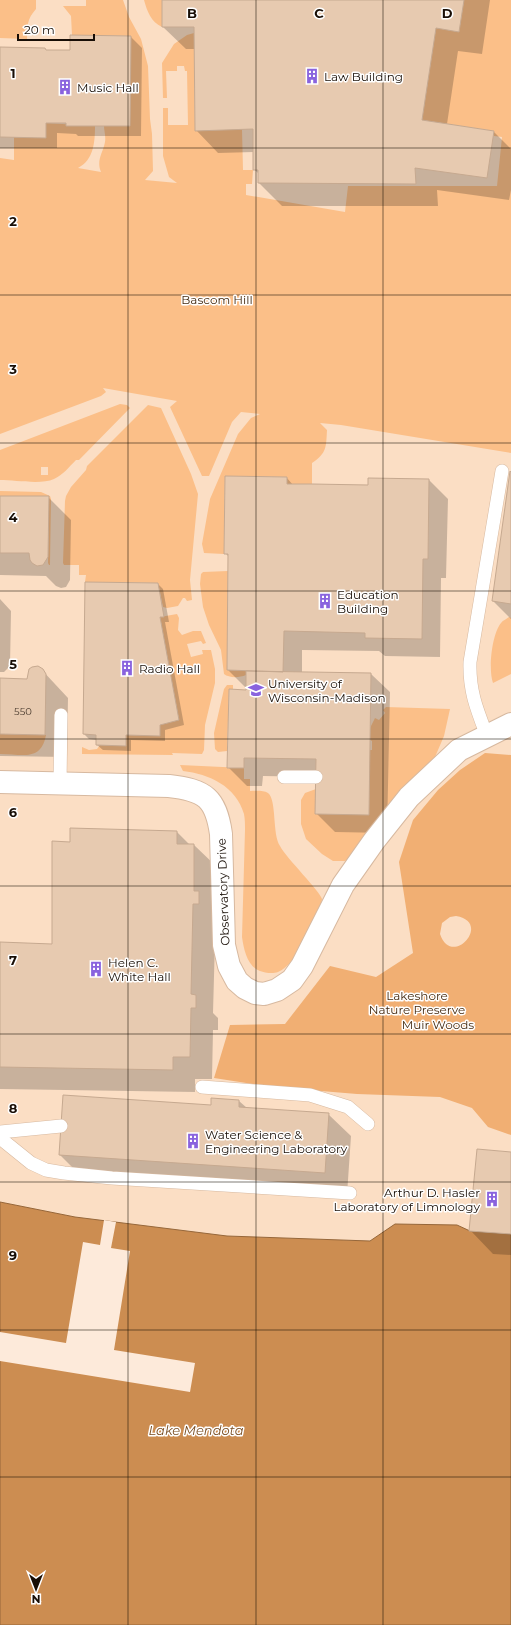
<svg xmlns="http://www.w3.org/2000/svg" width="511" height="1625" font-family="Montserrat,sans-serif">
<rect width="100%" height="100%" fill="#fdeada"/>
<path fill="#fbdec4" d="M 0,0 L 511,0 L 511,1379 L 0,1401 Z"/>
<path fill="#fbbf88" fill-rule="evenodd" d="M 0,0 L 36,0 L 36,9 C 27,19 27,26 27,39 L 0,38 Z
M 86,0 L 123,0 L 129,17 L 141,39 L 148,66 L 150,119 L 152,134 L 153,171 L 145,180 L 177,183 L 169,177 L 163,156 L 163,108 L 168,108 L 168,125 L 188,125 L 187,71 L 185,71 L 184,66 L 177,66 L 177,71 L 166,71 L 167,98 L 163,98 L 162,63 L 174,44 L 187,35 L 194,33 L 195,130 L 242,129 L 243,170 L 253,170 L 252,184 L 246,184 L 246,195 L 345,212 L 348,186 L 497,186 L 502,137 L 494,136 L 494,131 L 422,120 L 436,28 L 459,32 L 464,0 L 511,0 L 511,453 L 341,425 L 320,423 L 327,430 C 326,447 327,453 312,463 L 312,484 L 287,484 L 287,477 L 225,476 L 224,554 L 204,553 L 202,544 L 210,499 L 238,434 L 251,418 L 260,414 L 241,412 L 232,422 L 209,476 L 202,476 L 170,407 L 177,401 L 103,388 L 106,392 L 101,396 L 0,434 L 0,158 L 14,160 L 14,137 L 46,138 L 46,123 L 95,126 C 95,141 94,160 78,168 L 101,172 C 96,160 103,153 105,142 C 106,136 104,131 104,126 L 130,126 L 131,36 L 72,35 L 71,16 L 63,6 L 86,6 Z
M 144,0 L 162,0 L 162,27 C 151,22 147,11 144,0 Z
M 120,404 L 127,405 L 130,408 L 79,460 L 76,460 C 69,467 63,475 54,479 C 41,485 15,480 0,480 L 0,450 ZM 41,467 L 48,467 L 48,475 L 41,475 Z
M 148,405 L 161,408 L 191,474 L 198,494 L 190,580 L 192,600 L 187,601 L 185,598 L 183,598 L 178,606 L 167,608 L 163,607 L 158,583 L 85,582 L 86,575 L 79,575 L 79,565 L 64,565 L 63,563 L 65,501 L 66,496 L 71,487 L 86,470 L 87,466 Z
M 0,491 L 41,492 L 50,496 L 51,499 L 50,565 L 49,565 L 48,563 L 49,496 L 0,496 Z
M 228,571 L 227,670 L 246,671 L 246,675 C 239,678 229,678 224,674 L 221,650 L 209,625 L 203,607 L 200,584 L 201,574 L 203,572 Z
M 177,614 L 179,618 L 178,630 L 182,635 L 193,631 L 201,631 L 206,643 L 203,644 L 201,641 L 187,644 L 191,657 L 203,654 L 202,650 L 211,650 L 215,669 L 215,683 L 205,725 L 204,750 L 202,754 L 172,753 L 173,755 L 82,754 L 82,747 L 89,750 L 97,749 L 100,745 L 126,746 L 126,735 L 160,736 L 160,725 L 179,720 L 160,617 Z
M 509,617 L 511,618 L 511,674 L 493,683 C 488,669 492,634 501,623 C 503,620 507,619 509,617 Z
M 227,685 L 233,685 L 233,689 L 229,689 L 227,751 L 218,752 L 215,749 L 214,733 L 224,689 Z
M 386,707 L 450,709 L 444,736 L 435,757 L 385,812 L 349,859 L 345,861 L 333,861 L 322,854 L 306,839 L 301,824 L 301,800 L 305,793 L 316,789 L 368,750 L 372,750 L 372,741 L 370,740 L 370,728 L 375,718 L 379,720 L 385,713 L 383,710 Z
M 0,734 L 46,735 C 41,762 22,754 0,754 Z
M 180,765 L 244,768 L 244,779 L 250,779 L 250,791 C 255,791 263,790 268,793 C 277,800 272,834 280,846 C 287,859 320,891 322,899 C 322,901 321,903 321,905 C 312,923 297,965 278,972 C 273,974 265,973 260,971 C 247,966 244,950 242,937 L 245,830 C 245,825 245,819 244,814 C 236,786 209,774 183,771 Z"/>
<path fill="#f1af73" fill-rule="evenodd" d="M 485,753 L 511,755 L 511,1135 L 488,1127 L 472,1108 L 440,1097 L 357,1094 L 273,1087 L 214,1078 L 230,1025 L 285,1024 L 330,966 L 376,977 L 413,953 L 399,862 L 413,820 L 438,790 L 460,770 ZM 456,916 C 493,922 452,969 440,934 L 442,923 L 450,917 Z"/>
<path fill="#cc8d51" stroke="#96673a" d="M 0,1202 L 75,1217 L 227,1236 L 370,1241 L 395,1224 L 457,1225 L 470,1231 L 511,1234 L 511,1625 L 0,1625 Z"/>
<path fill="#fdeada" d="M 104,1220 L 116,1222 L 111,1248 L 130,1251 L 114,1350 L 195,1363 L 190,1392 L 0,1361 L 0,1332 L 66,1343 L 83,1242 L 100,1245 Z"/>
<path fill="#0003" d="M 163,0 L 490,0 L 482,54 L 458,51 L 447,124 L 494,132 L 511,149 L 511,190 L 509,200 L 437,190 L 438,206 L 282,206 L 259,183 L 259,174 L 254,169 L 254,152 L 218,153 L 196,130 L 195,49 L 186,49 L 163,27 Z
M 131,37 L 142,48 L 141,136 L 78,136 L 76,134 L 57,133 L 57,148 L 0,148 L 0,48 L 71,51 Z
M 511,473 L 511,619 L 493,601 Z
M 287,478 L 293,485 L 369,486 L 429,480 L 448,499 L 446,578 L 441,578 L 440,657 L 385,656 L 379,651 L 302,650 L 302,673 L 371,674 L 390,692 L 387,833 L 335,832 L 316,813 L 317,777 L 263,776 L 262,786 L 247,786 L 228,767 L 247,689 L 228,670 L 229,557 L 225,553 Z
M 0,497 L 48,497 L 71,520 L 70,580 L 66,587 L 61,588 L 56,586 L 46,576 L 0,575 Z
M 158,584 L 163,589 L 169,622 L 165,622 L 184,725 L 165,730 L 165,741 L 131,740 L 131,751 L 103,750 L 97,745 L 97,740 L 89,739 L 84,734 Z
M 0,599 L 11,611 L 10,666 L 4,672 L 0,672 Z
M 41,669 L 68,698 L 67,757 L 0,756 L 0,679 L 27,680 Z
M 71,829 L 177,832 L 190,845 L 194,845 L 217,867 L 213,1013 L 218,1018 L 218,1030 L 213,1030 L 212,1079 L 195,1079 L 195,1092 L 0,1089 L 0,943 L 53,945 L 71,843 Z
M 64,1096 L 212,1106 L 239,1101 L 247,1108 L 328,1114 L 351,1136 L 347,1195 L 83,1178 L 60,1155 Z
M 511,1153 L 511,1255 L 493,1254 L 471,1231 Z"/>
<path fill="#e7cab0" stroke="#c6a990" d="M 162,0 L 464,0 L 459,32 L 436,28 L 422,120 L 494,131 L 487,178 L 415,168 L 416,184 L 258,183 L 258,170 L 253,170 L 253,129 L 195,131 L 194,27 L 162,27 Z
M 70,35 L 131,36 L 130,126 L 66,126 L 66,123 L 46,123 L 46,138 L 0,137 L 0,47 L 45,48 L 46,50 L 70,50 Z
M 510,471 L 511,472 L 511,604 L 492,601 Z
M 225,476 L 287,477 L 287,484 L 312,484 L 368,485 L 368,478 L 429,479 L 428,559 L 423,559 L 422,639 L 365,638 L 365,633 L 284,631 L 283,672 L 227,670 L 228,554 L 224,554 Z
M 0,496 L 49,496 L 48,557 L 43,565 L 37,566 L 32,563 L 30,560 L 29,553 L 0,553 Z
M 85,582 L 158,583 L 164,617 L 160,617 L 179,720 L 160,725 L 160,736 L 126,735 L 126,746 L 96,745 L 96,735 L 83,734 Z
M 38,666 L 43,669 L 46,674 L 45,735 L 0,734 L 0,678 L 27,679 L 29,669 L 32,667 Z
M 246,671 L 371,673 L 369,815 L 315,814 L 316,759 L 244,758 L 244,768 L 227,768 L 229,689 L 246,690 Z
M 70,828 L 177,831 L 177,844 L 194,844 L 194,891 L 199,891 L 199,904 L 193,904 L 191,994 L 196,995 L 196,1008 L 191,1008 L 190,1057 L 173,1057 L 173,1070 L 0,1067 L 0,942 L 52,944 L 52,841 L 70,842 Z
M 63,1095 L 211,1105 L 211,1098 L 239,1100 L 239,1107 L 329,1113 L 325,1173 L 59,1155 Z
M 477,1149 L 511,1152 L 511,1234 L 469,1231 Z"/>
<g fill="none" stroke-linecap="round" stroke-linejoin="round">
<defs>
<path id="lane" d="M 487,736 C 477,710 469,691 470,662 L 502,471
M 284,777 L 316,777
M 60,784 L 61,715
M 202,1087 L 310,1095 L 348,1107 L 368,1124
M 0,1132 L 61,1126
M 0,1138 L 31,1163 L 46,1170 L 64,1173 L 112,1178 L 350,1193"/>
<path id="secondary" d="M 0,782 L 169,786 C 205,790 216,798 221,834 L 224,945 L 229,966 L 237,981 L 245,988 L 255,993 L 264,994 L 277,990 L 292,980 L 302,966 L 343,885 L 374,841 L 409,797 L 459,750 L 511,724"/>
</defs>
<use href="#lane" stroke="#d7b9a0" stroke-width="14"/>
<use href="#secondary" stroke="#d7b9a0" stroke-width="24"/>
<use href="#lane" stroke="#fff" stroke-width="13"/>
<use href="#secondary" stroke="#fff" stroke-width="22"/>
</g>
<path fill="none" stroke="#180e06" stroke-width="1" stroke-opacity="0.55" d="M 128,0 L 128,1625M 256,0 L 256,1625M 383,0 L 383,1625M 0,148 L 511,148M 0,295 L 511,295M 0,443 L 511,443M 0,591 L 511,591M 0,739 L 511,739M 0,886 L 511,886M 0,1034 L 511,1034M 0,1182 L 511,1182M 0,1330 L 511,1330M 0,1477 L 511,1477"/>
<defs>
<symbol id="building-bare" viewBox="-9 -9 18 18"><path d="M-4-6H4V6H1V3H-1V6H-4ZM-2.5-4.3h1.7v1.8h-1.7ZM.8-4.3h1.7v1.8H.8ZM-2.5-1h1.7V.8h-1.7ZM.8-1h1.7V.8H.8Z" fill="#8963de" stroke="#fff" stroke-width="2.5" paint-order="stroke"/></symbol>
<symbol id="university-bare" viewBox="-9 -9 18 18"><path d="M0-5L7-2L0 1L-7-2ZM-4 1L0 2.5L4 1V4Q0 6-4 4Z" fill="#8963de" stroke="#fff" stroke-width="2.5" paint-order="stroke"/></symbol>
</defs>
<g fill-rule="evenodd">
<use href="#building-bare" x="301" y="65" width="22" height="22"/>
<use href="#building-bare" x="54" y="76" width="22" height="22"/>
<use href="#building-bare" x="314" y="590" width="22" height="22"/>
<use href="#building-bare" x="116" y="657" width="22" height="22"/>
<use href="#university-bare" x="245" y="679" width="22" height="22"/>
<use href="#building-bare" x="85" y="958" width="22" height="22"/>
<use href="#building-bare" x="182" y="1130" width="22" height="22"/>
<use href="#building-bare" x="481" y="1188" width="22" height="22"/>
</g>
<g text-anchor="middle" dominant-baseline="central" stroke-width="3" stroke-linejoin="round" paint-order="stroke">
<g font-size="10" fill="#4c3d30">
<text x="23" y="711">550</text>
</g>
<g font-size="12" fill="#180e06" stroke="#fff" text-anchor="start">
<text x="324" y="76">Law Building</text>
<text x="77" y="87">Music Hall</text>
<text x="337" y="594">Education<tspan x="337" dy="14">Building</tspan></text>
<text x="139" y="668">Radio Hall</text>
<text x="268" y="683">University of<tspan x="268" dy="14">Wisconsin-Madison</tspan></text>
<text x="108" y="962">Helen C.<tspan x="108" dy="14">White Hall</tspan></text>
<text x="205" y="1134">Water Science &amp;<tspan x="205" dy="14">Engineering Laboratory</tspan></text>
<text x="480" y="1192" text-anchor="end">Arthur D. Hasler<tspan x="480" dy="14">Laboratory of Limnology</tspan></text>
</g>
<g font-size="12" fill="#442a10" stroke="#fff">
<text x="217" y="299">Bascom Hill</text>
<text x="417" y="995">Lakeshore<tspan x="417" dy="14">Nature Preserve</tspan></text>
<text x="438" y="1024">Muir Woods</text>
</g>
<g font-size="12" fill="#180e06" stroke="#fff">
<text transform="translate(223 892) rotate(-92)">Observatory Drive</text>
</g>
<g font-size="13" font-style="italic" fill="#784c20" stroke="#fff">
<text x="196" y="1430">Lake Mendota</text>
</g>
</g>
<g font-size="13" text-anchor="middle" font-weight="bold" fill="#180e06" stroke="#fff" stroke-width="3" stroke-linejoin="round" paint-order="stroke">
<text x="192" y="18">B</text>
<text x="319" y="18">C</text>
<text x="447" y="18">D</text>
<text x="13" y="78">1</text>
<text x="13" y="226">2</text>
<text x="13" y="374">3</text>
<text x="13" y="522">4</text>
<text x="13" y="669">5</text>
<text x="13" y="817">6</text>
<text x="13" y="965">7</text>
<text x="13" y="1113">8</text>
<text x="13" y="1260">9</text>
</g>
<g transform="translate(36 1589) rotate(180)" stroke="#ffffff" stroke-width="3" paint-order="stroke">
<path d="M0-3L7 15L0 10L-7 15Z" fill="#180e06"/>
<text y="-6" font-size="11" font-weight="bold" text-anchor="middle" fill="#180e06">N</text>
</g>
<path d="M18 34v6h76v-6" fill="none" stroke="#180e06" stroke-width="2"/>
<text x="24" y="34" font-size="12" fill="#180e06" stroke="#ffffff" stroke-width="3" paint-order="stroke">20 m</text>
</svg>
